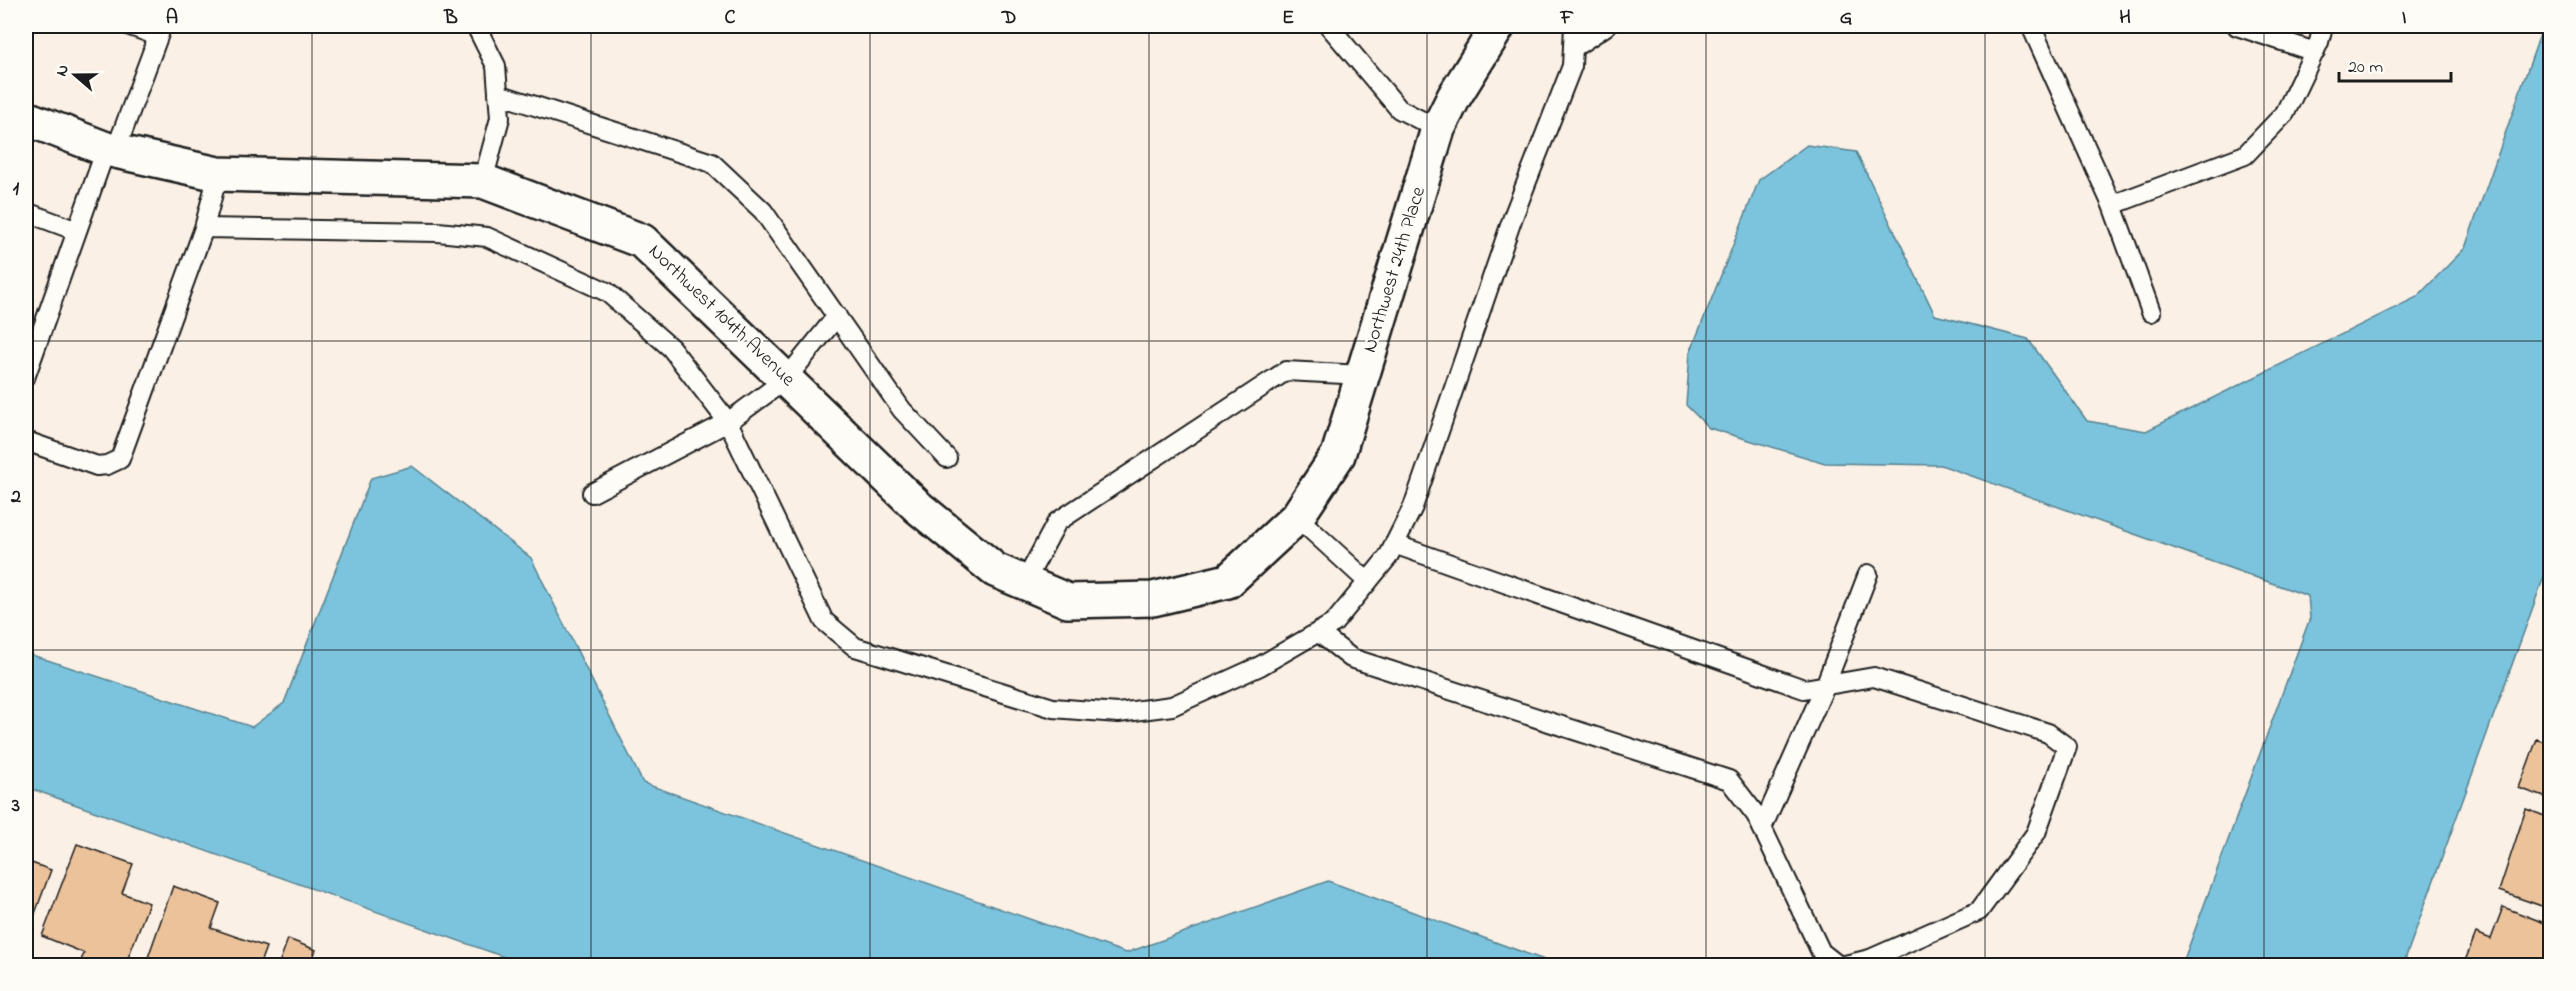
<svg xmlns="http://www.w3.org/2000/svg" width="2576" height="991" font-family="'Indie Flower',sans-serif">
<rect width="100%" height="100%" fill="#faf0e5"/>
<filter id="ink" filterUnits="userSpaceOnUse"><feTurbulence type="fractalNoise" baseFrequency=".0167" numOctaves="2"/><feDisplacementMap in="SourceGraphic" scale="12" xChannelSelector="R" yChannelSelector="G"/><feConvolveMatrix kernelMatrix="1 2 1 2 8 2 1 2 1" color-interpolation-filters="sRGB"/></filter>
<g filter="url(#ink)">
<path fill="#7cc4dd" stroke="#568190" stroke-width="1.5" d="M 2543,26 L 2550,26 L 2550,560 L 2403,965 L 2182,965 L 2310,618 L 2308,596 L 1941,465 L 1825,463 L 1709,428 L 1686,405 L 1690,353 L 1759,180 L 1807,145 L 1856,152 L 1935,315 L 2028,339 L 2087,421 L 2146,431 L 2417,297 L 2465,248 Z
M 412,466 L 531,558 L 643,783 L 1126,953 L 1328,881 L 1558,965 L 527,965 L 26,787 L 26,653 L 252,727 L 284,703 L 371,478 Z"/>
<path fill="#ecc29b" stroke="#1c1c1c" stroke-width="1.5" d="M 2537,739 L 2550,744 L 2550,799 L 2519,788 Z
M 2526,809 L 2550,818 L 2550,909 L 2499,891 Z
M 77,844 L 133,864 L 122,893 L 149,903 L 125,966 L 79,966 L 84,953 L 42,936 Z
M 26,861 L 51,870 L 26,938 Z
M 173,886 L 220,903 L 211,928 L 266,947 L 259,966 L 145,966 Z
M 2503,907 L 2550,925 L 2550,966 L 2463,966 L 2476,933 L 2491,939 Z
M 288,939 L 316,950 L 311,962 L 321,966 L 278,966 Z"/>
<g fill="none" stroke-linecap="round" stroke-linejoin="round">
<defs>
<path id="service" d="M 130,26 L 158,36
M 476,26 L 496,66 L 500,118 L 483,181
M 1329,26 L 1399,109 L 1438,129
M 2031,26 L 2112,205 L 2151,312
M 2237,26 L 2315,52
M 1573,48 L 1606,26
M 498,94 L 712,163 L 763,211 L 902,410 L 947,458
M 115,152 L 162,26
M 2112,205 L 2245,155 L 2285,113 L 2319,42 L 2323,26
M 26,212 L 77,231
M 204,228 L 438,232 L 487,237 L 607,292 L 671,348 L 728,422 L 824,621 L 855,647 L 1053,708 L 1118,713 L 1172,706 L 1260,666 L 1334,623 L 1388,557 L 1413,507 L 1513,217 L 1572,66 L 1574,26
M 26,375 L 106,149
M 26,441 L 97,466 L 107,465 L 120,459 L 204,228 L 218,174
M 592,493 L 728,422 L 786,379 L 837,316
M 1297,517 L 1368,582
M 1394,544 L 1804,689 L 1874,677 L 2048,733 L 2067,747 L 2036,833 L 1979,911 L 1870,959 L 1841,966
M 1025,582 L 1057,522 L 1286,371 L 1363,375
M 1318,632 L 1351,658 L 1729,780 L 1756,815 L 1821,952 L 1839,966
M 1762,828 L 1825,686 L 1868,574"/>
<path id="minor" d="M 26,118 L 106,149 L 218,174 L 483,181 L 642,241 L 919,508 L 995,570 L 1068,601 L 1153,599 L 1228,581 L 1297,517 L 1338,455 L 1438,129 L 1454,97 L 1498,26"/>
</defs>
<use href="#service" stroke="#1c1c1c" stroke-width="22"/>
<use href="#minor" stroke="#1c1c1c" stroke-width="38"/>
<use href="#service" stroke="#fdfcf7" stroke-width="18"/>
<use href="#minor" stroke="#fdfcf7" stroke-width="33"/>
</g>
</g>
<path fill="none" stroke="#1c1c1c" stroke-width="1.5" stroke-opacity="0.55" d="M 312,26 L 312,966M 591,26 L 591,966M 870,26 L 870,966M 1149,26 L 1149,966M 1427,26 L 1427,966M 1706,26 L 1706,966M 1985,26 L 1985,966M 2264,26 L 2264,966M 26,341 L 2550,341M 26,650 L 2550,650"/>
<g text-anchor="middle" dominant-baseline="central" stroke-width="5" stroke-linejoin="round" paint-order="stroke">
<g font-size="20" fill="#1c1c1c" stroke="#fdfcf7">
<text transform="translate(1395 270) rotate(-73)">Northwest 24th Place</text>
<text transform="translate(721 316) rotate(44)">Northwest 104th Avenue</text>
</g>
</g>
<rect width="2576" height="991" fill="none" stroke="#fdfcf7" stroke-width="66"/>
<g transform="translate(75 75) rotate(290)" stroke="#fdfcf7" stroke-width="4.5" paint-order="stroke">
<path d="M0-4.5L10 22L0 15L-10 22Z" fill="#1c1c1c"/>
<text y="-9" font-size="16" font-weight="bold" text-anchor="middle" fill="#1c1c1c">N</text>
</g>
<path d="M2339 72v9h112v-9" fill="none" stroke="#1c1c1c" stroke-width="3"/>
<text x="2348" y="72" font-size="18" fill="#1c1c1c" stroke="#fdfcf7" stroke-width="4.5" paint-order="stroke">20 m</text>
<rect x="33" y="33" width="2510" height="925" fill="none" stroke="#1c1c1c" stroke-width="2"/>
<g font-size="20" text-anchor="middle" font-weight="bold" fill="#1c1c1c">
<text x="172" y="23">A</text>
<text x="451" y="23">B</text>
<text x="730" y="23">C</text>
<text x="1009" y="23">D</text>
<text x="1288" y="23">E</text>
<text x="1567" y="23">F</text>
<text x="1846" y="23">G</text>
<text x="2125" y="23">H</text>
<text x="2404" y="23">I</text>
<text x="16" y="194">1</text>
<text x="16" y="502">2</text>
<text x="16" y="811">3</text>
</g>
</svg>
